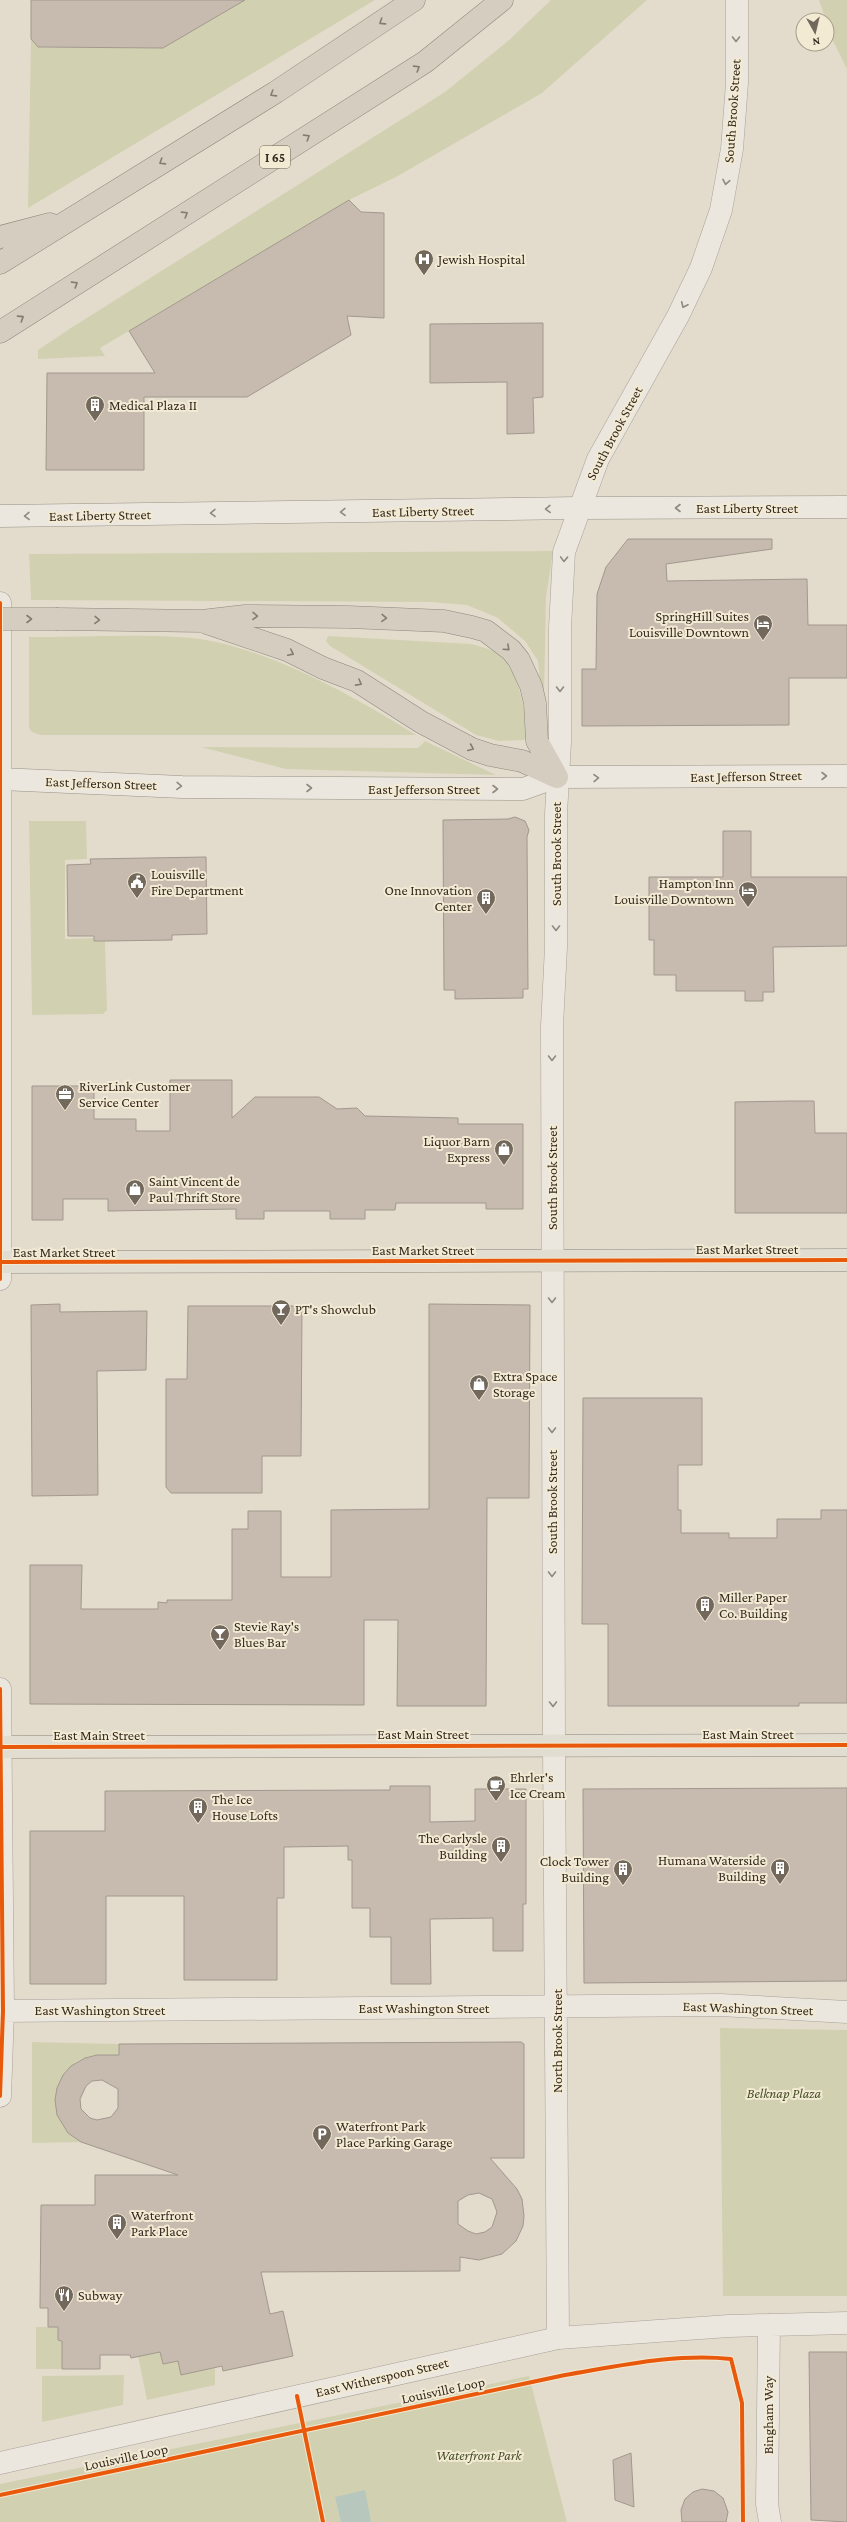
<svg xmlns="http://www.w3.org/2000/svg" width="847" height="2522" font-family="'Crimson Pro',serif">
<rect width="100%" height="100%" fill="#e3dccd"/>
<path fill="#d1d1b1" d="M 245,0 L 375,0 L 28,208 L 31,39 L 38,47 L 45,48 L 163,48 Z
M 551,0 L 647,0 L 542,93 L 396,177 L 349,200 L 100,348 L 105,356 L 38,359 L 38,350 L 71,328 L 445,92 L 508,41 Z
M 819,0 L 847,0 L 847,69 L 833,41 Z
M 553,551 L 546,597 L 544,696 L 541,695 L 538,661 L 525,641 L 498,618 L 467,605 L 430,602 L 31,600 L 29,554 Z
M 328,636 L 471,644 C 478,646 487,648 493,651 C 519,666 523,706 529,733 L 524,740 L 499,741 L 476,735 L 330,646 L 326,641 Z
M 29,637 C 79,637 130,634 180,637 C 257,641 352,695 416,735 L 40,735 L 32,732 L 29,728 Z
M 425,741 L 496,775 L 286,769 L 201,747 L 418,748 Z
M 29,821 L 86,821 L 87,859 L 65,860 L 65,939 L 94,938 L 94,941 L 105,941 L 107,1010 L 103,1014 L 32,1015 Z
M 720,2028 L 847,2030 L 847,2296 L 723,2296 Z
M 32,2042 L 119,2044 L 119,2060 C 73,2036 26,2103 81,2142 L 32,2143 Z
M 36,2327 L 58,2327 L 58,2340 L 62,2341 L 62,2369 L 36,2369 Z
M 160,2352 L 163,2364 L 178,2361 L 181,2375 L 215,2368 L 215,2385 L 147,2400 L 138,2356 Z
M 124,2375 L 123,2405 L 42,2422 L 42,2376 Z
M 529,2376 L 567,2522 L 0,2522 L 0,2484 Z"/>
<path fill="#b8c7be" d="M 365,2490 L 371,2522 L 341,2522 L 335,2497 Z"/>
<path fill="#c6bbae" stroke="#a2988d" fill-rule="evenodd" d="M 31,0 L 245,0 L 163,48 L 38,47 L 31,39 Z
M 349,200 L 361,212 L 384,213 L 384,318 L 347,316 L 351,335 L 247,397 L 144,397 L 144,470 L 46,470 L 47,373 L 155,373 L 129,331 Z
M 543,323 L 543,397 L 533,398 L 534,433 L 507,434 L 507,382 L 430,383 L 430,324 Z
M 628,539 L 772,539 L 772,549 L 666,564 L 667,581 L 807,579 L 808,625 L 847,625 L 847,678 L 789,678 L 789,725 L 582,726 L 582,669 L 596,669 L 597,594 L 606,567 Z
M 515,817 L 525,821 L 529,830 L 527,837 L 528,989 L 523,989 L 523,998 L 455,999 L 455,990 L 444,990 L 443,820 L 508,819 Z
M 723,831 L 751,831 L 751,877 L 847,877 L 847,946 L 773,947 L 774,992 L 763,992 L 763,1001 L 745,1001 L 745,991 L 676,991 L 676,975 L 654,975 L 654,940 L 649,940 L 649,877 L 723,877 Z
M 206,857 L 207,934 L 172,935 L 172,940 L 105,941 L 94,941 L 94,936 L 68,936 L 67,865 L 91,864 L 90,859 Z
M 170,1080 L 232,1080 L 232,1118 L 255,1097 L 319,1097 L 337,1109 L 357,1108 L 365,1116 L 458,1118 L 458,1124 L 523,1124 L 523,1209 L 486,1209 L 486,1203 L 396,1203 L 395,1210 L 365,1210 L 365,1219 L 330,1219 L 330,1211 L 264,1211 L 264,1219 L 236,1219 L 236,1209 L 108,1211 L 108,1199 L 63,1199 L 63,1220 L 32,1220 L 32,1086 L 94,1086 L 94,1119 L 136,1119 L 136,1131 L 170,1131 Z
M 791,1101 L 814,1101 L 815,1133 L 847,1133 L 847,1213 L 735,1213 L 735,1102 Z
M 60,1304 L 60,1312 L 147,1311 L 146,1370 L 97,1371 L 98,1495 L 32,1496 L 31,1305 Z
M 429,1304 L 530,1305 L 529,1498 L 487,1498 L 486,1706 L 397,1706 L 398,1620 L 364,1620 L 364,1705 L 30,1704 L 30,1565 L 82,1565 L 81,1609 L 158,1609 L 158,1602 L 167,1603 L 167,1600 L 232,1600 L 232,1529 L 248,1529 L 248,1511 L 281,1511 L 281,1577 L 331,1577 L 331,1510 L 429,1509 Z
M 188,1306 L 302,1306 L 301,1456 L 262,1456 L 262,1493 L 171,1493 L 166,1487 L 166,1379 L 187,1379 Z
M 583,1398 L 702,1398 L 702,1465 L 678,1465 L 678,1510 L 681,1510 L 681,1533 L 729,1533 L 729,1538 L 777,1538 L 777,1519 L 821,1519 L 821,1510 L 847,1510 L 847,1703 L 799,1703 L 799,1706 L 608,1706 L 608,1624 L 582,1624 Z
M 390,1786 L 430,1786 L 430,1822 L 475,1821 L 475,1789 L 526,1789 L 526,1904 L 523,1904 L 523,1951 L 493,1951 L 493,1918 L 430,1919 L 431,1984 L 391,1984 L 391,1937 L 370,1937 L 370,1908 L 352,1908 L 352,1860 L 348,1860 L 348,1846 L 284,1847 L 284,1898 L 277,1898 L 277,1980 L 184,1980 L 184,1896 L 106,1896 L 106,1984 L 30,1984 L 30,1831 L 105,1831 L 105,1791 L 390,1790 Z
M 847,1788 L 847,1981 L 584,1983 L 583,1789 Z
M 521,2042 L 524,2044 L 524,2158 L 490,2158 L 517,2189 L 522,2199 L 524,2216 L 523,2226 L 516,2241 L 502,2254 L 479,2260 L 460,2257 L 460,2271 L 261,2272 L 270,2314 L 283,2311 L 293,2356 L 223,2371 L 222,2366 L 181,2375 L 178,2361 L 163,2364 L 160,2352 L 131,2358 L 130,2355 L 100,2355 L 100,2369 L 62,2369 L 62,2341 L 58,2340 L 58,2327 L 48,2327 L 48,2308 L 40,2308 L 41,2205 L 95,2205 L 95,2175 L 178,2175 L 81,2142 L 68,2133 L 57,2115 L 55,2100 L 57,2088 L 63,2075 L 71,2066 L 85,2058 L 97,2055 L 119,2055 L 119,2044 ZM 102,2080 L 118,2089 L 118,2108 L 111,2117 L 97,2120 L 90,2118 L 81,2109 L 80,2099 L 86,2086 L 92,2081 ZM 479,2193 L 492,2199 L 497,2212 L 492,2227 L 485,2232 L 476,2234 L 468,2231 L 458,2224 L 458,2201 L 468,2195 Z
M 809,2352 L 847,2352 L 847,2522 L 811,2520 Z
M 631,2453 L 634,2507 L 615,2500 L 613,2460 Z
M 702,2489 L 714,2491 L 723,2498 L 728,2512 L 726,2522 L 682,2522 L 681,2510 L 685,2499 L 693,2492 Z"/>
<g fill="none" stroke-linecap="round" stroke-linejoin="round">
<defs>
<path id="minor" d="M 0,603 L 0,1279
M 0,1689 L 3,2011 L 0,2096
M 554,1745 L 558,2338
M 0,2011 L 721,2005 L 847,2012"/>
<path id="tertiary" d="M 554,1745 L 552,1026 L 556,947 L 556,814 L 560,742 L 560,628 L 564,552 L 598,459 L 678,316 L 701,268 L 721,210 L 732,149 L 737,83 L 737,0
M 769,2325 L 767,2504 L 770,2522
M 0,2463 L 558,2338 L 729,2326 L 847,2323"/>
<path id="secondary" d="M 0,516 L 579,508 L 847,507
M 0,779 L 182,787 L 523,789 L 557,777 L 847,776"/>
<path id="primary" d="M 0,1262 L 847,1260
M 0,1747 L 847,1745"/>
<path id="motorway" d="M 0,237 L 50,224
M 0,263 L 276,92 L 414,0
M 0,332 L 425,62 L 502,0
M 58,619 L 202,621 L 245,616 L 349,617 L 444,621 L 472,627 L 486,631 L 511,650 L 519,660 L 531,686 L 535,703 L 537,741 L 557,777
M 207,623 L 287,650 L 323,668 L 357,681 L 421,722 L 472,749 L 490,755 L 522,761 L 557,777"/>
</defs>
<use href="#minor" stroke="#a8a197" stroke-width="23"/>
<use href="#tertiary" stroke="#a8a197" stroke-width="23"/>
<use href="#secondary" stroke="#989186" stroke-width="23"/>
<use href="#primary" stroke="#8d877d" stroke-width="23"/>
<use href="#motorway" stroke="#8d877d" stroke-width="23"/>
<use href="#minor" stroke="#ebe7df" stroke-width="22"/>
<use href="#tertiary" stroke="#ebe7df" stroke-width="22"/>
<use href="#secondary" stroke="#ebe7df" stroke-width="22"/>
<use href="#primary" stroke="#e2ddd1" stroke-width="22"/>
<use href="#motorway" stroke="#d5cdbf" stroke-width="22"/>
<defs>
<path id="motorway-bridge" d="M 0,619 L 58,619"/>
</defs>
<use href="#motorway-bridge" stroke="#8d877d" stroke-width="23" stroke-linecap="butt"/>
<use href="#motorway-bridge" stroke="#d5cdbf" stroke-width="22"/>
<defs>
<path id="cycleway" d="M 0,603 L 0,1279
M 0,1262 L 847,1260
M 0,1689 L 3,2011 L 0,2096
M 0,1747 L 847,1745
M 297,2396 L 323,2522
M 0,2495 L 565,2375 C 619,2366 676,2353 731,2359 L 742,2403 L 743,2522"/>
</defs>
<use href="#cycleway" stroke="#f3ead4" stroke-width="6"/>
<use href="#cycleway" stroke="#e8590c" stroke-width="4"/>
</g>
<defs><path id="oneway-chevron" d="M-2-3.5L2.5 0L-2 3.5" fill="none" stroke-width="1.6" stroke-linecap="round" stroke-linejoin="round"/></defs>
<g stroke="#857c6f">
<use href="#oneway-chevron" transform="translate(382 22) rotate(147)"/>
<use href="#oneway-chevron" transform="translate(417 68) rotate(-32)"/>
<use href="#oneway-chevron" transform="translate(273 94) rotate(148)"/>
<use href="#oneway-chevron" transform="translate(307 137) rotate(-32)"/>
<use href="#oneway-chevron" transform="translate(162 162) rotate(148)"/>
<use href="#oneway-chevron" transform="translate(185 214) rotate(-32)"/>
<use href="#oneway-chevron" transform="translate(75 284) rotate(-32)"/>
<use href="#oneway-chevron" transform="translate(21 318) rotate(-33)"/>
<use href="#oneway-chevron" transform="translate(255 616) rotate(1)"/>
<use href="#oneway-chevron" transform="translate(384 618) rotate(2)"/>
<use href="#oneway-chevron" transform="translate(29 619)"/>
<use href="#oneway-chevron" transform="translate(97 620) rotate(2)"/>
<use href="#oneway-chevron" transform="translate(507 648) rotate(42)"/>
<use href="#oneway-chevron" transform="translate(291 653) rotate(26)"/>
<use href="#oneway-chevron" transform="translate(359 683) rotate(29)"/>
<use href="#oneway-chevron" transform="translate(471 748) rotate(23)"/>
</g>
<g stroke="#90887f">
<use href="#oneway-chevron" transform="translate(736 39) rotate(90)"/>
<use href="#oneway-chevron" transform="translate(726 182) rotate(101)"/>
<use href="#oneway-chevron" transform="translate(684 305) rotate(115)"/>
<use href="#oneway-chevron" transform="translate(678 508) rotate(180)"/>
<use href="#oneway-chevron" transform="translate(548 509) rotate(179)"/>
<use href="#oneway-chevron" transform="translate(343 512) rotate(179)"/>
<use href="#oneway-chevron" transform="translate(213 513) rotate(179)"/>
<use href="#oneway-chevron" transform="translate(27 516) rotate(179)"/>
<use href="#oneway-chevron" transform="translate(564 559) rotate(92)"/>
<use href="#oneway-chevron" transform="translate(560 689) rotate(90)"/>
<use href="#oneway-chevron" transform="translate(824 776)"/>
<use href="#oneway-chevron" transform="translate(596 778) rotate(-1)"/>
<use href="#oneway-chevron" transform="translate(179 786) rotate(2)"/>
<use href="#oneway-chevron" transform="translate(309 788)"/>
<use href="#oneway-chevron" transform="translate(495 789)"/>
<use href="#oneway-chevron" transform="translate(556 928) rotate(90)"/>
<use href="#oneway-chevron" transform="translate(552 1058) rotate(90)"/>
<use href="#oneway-chevron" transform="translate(552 1300) rotate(90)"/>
<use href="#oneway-chevron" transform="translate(552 1430) rotate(90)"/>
<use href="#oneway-chevron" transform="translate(552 1574) rotate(90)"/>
<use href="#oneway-chevron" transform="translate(553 1704) rotate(89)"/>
</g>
<defs>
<symbol id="hospital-pin" viewBox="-11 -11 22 30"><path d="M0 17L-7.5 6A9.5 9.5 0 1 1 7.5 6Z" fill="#72685c" stroke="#f3ead4"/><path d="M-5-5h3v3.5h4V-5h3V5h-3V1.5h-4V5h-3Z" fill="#fff"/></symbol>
<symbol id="building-pin" viewBox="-11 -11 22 30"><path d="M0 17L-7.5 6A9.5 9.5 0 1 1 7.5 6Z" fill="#72685c" stroke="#f3ead4"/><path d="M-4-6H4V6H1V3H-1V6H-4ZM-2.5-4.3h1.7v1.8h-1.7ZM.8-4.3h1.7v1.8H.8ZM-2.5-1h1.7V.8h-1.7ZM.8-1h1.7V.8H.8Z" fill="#fff"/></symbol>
<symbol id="hotel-pin" viewBox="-11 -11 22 30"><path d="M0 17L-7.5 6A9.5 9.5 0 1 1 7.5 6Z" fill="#72685c" stroke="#f3ead4"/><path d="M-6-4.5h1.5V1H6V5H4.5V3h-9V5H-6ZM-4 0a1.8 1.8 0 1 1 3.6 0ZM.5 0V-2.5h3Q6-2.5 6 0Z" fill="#fff"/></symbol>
<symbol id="civic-pin" viewBox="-11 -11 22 30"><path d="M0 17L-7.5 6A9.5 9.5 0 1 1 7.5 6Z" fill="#72685c" stroke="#f3ead4"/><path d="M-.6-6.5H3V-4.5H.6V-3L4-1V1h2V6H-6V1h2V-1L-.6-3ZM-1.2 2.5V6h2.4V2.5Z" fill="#fff"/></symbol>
<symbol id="office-pin" viewBox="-11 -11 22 30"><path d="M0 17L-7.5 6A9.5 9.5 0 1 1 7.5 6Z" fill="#72685c" stroke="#f3ead4"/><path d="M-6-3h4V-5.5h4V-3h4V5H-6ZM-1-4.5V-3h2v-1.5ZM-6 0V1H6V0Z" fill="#fff"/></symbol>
<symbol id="shop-pin" viewBox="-11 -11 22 30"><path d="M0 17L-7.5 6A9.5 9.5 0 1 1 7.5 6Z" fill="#72685c" stroke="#f3ead4"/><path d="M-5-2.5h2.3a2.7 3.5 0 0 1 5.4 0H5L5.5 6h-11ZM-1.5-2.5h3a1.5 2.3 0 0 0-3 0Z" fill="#fff"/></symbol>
<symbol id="bar-pin" viewBox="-11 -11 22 30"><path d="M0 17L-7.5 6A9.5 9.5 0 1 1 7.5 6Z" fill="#72685c" stroke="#f3ead4"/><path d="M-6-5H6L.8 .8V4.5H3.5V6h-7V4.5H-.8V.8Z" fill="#fff"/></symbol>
<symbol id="cafe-pin" viewBox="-11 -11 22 30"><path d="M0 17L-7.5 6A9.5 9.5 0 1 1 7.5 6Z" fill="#72685c" stroke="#f3ead4"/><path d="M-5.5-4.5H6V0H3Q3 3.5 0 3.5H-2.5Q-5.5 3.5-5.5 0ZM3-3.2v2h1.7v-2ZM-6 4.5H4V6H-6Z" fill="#fff"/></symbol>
<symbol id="parking-pin" viewBox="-11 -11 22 30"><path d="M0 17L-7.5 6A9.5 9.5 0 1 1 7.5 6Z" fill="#72685c" stroke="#f3ead4"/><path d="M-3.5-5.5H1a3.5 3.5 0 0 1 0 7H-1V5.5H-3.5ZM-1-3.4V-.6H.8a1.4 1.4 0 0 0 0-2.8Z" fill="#fff"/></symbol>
<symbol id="restaurant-pin" viewBox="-11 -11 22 30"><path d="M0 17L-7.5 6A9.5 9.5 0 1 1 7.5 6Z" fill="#72685c" stroke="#f3ead4"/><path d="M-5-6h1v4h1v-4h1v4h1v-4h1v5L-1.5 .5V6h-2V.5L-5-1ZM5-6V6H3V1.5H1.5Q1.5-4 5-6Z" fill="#fff"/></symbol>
</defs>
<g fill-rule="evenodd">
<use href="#hospital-pin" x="413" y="248" width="22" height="30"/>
<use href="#building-pin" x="84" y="394" width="22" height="30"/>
<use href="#hotel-pin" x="752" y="613" width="22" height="30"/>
<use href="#civic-pin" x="126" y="871" width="22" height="30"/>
<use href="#hotel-pin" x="737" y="880" width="22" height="30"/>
<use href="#building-pin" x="475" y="887" width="22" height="30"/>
<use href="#office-pin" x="54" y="1083" width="22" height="30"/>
<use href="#shop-pin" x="493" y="1138" width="22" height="30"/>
<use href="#shop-pin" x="124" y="1178" width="22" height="30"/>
<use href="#bar-pin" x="270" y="1298" width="22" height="30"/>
<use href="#shop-pin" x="468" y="1373" width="22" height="30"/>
<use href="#building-pin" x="694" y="1594" width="22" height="30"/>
<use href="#bar-pin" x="209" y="1623" width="22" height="30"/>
<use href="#cafe-pin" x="485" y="1774" width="22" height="30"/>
<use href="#building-pin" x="187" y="1796" width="22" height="30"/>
<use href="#building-pin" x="490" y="1835" width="22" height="30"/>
<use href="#building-pin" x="769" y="1857" width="22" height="30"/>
<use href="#building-pin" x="612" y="1858" width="22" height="30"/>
<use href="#parking-pin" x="311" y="2123" width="22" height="30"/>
<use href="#building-pin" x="106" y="2212" width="22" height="30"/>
<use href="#restaurant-pin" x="53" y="2284" width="22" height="30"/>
</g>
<g text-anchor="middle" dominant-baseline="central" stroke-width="4" stroke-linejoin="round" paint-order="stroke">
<rect fill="#f3ead4" stroke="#6e6455" stroke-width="1" x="260" y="146" width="30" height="22" rx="3"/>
<g font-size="13" font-weight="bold" fill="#352a1f">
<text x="275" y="157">I 65</text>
</g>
<g font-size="14" fill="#352a1f" stroke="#f3ead4">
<text transform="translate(732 111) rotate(-86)">South Brook Street</text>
<text transform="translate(614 433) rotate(-62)">South Brook Street</text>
<text x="747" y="508">East Liberty Street</text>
<text transform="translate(423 511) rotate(-1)">East Liberty Street</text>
<text transform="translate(100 515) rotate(-1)">East Liberty Street</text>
<text transform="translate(746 776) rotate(-1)">East Jefferson Street</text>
<text transform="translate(101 783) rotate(2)">East Jefferson Street</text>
<text x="424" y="789">East Jefferson Street</text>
<text transform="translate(556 854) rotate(-90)">South Brook Street</text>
<text transform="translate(552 1178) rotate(-90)">South Brook Street</text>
<text x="747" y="1249">East Market Street</text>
<text x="423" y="1250">East Market Street</text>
<text x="64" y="1252">East Market Street</text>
<text transform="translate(552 1502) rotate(-90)">South Brook Street</text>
<text x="423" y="1734">East Main Street</text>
<text x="748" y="1734">East Main Street</text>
<text x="99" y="1735">East Main Street</text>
<text x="424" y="2008">East Washington Street</text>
<text transform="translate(748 2008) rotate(2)">East Washington Street</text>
<text x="100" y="2010">East Washington Street</text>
<text transform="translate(557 2041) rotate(-90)">North Brook Street</text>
<text transform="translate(382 2377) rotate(-13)">East Witherspoon Street</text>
<text transform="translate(443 2390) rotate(-12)">Louisville Loop</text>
<text transform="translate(768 2415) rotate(-90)">Bingham Way</text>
<text transform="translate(126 2457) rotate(-12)">Louisville Loop</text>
</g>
<g font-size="14" fill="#352a1f" stroke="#f3ead4" text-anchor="start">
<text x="438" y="259">Jewish Hospital</text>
<text x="109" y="405">Medical Plaza II</text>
<text x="749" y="616" text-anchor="end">SpringHill Suites<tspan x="749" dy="16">Louisville Downtown</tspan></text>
<text x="151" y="874">Louisville<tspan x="151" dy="16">Fire Department</tspan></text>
<text x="734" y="883" text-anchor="end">Hampton Inn<tspan x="734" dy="16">Louisville Downtown</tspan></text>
<text x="472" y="890" text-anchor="end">One Innovation<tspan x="472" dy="16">Center</tspan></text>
<text x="79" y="1086">RiverLink Customer<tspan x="79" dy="16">Service Center</tspan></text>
<text x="490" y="1141" text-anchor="end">Liquor Barn<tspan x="490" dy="16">Express</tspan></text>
<text x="149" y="1181">Saint Vincent de<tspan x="149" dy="16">Paul Thrift Store</tspan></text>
<text x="295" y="1309">PT's Showclub</text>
<text x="493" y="1376">Extra Space<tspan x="493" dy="16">Storage</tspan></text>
<text x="719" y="1597">Miller Paper<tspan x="719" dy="16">Co. Building</tspan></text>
<text x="234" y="1626">Stevie Ray's<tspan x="234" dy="16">Blues Bar</tspan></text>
<text x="510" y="1777">Ehrler's<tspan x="510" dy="16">Ice Cream</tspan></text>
<text x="212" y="1799">The Ice<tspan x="212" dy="16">House Lofts</tspan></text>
<text x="487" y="1838" text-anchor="end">The Carlysle<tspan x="487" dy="16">Building</tspan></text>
<text x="766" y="1860" text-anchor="end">Humana Waterside<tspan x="766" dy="16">Building</tspan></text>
<text x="609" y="1861" text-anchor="end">Clock Tower<tspan x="609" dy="16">Building</tspan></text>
<text x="336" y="2126">Waterfront Park<tspan x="336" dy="16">Place Parking Garage</tspan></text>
<text x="131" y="2215">Waterfront<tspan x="131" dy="16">Park Place</tspan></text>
<text x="78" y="2295">Subway</text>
</g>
<g font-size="14" font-style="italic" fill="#465028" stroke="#f3ead4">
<text x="784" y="2093">Belknap Plaza</text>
<text x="479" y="2455">Waterfront Park</text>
</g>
</g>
<g transform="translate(815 32) rotate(172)"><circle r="19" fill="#f3ead4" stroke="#a79d8c"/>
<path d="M0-3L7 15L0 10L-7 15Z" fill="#72685c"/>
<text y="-6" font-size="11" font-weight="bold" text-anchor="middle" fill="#352a1f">N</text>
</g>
</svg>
